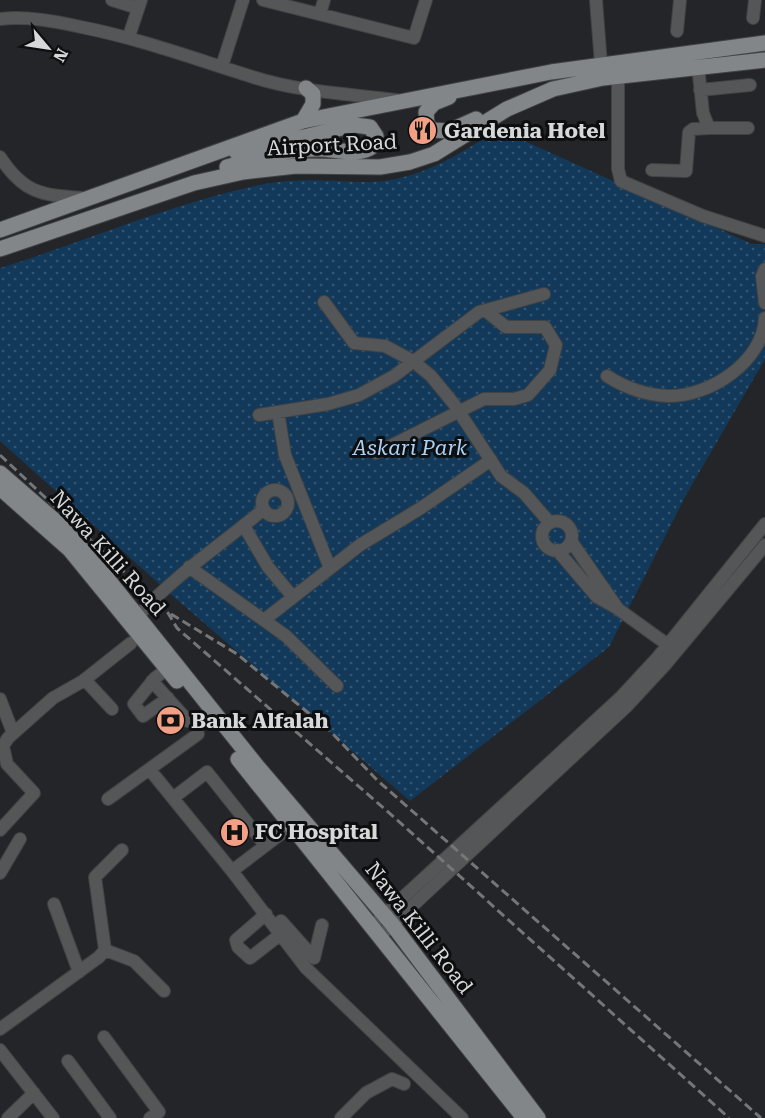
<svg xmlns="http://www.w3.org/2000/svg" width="765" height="1118" font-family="'Roboto Serif',serif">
<defs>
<pattern id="park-dots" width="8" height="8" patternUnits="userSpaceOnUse" patternTransform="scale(1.5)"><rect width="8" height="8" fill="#12395a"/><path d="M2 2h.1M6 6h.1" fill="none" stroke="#345571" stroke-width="1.8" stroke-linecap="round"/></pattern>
</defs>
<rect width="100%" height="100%" fill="#232528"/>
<path fill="url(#park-dots)" d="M 498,129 L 752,244 L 765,244 L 765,359 L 686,495 L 609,647 L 410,801 L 167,591 L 0,441 L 0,268 C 88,241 174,202 265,184 C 297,178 328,181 360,182 C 413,184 456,157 498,129 Z"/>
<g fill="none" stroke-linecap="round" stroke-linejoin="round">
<defs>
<path id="minor" d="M 112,0 L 138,8
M 263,0 L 414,38 L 426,0
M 596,0 L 601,64
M 320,14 L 324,0
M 753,18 L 755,0
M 0,19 C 27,16 54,21 81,27 C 142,39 198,60 256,78 C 301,92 350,94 396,100
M 677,31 L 680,0
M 129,36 L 141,0
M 222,66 L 243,0
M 698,66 L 703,113 L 709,128 L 748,128
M 618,76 L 618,169 L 621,181 L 703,216 L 765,236
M 700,90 L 750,85
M 0,157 C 25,195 43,195 85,198
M 652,170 L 686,171 L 689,132 L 693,129 L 709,128
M 765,269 L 762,276 L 765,303
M 324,302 L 354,343 L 385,346 L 413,361 L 431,376 L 454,404 L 501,476 L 524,493 L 550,523
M 607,376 C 624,387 646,395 668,396 C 709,397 763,362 765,318
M 278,412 L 285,455 L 330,568
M 259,415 L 328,404 L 359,395 L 394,376 L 479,312 L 544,294
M 376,453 L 484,399 L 514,399 L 528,395 L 550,370 L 556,345 L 545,327 L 506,327 L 486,311
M262 503a13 13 0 1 1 26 0a13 13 0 1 1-26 0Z
M542 536a15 15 0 1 1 30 0a15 15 0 1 1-30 0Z
M 244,526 L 268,567 L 293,597
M 571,541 L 618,609 L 668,645
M 557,550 L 597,597 L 617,608
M 189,567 L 286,636 L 337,686
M 138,616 C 176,574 221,545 264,509
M 264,620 L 360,545 L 421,508 L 491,460
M 167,669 L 155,678 L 134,704 L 143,716 L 168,698
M 85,680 L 112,709
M 152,681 L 188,721
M 0,699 L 13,733
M 150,770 L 232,871 L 306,968 L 462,1118
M 173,798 L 207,772 L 265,845
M 108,799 L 198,734
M 0,830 L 34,793 L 7,764 L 3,746 L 8,738 L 53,698 L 83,681 L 131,643
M 232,871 L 291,826
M 0,873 L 20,839
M 54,904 L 79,972
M 266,914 L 236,940 L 238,947 L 250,958 L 281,934
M 275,926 L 281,921 L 314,958 L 322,925
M 372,926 L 620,698 L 658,657 L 765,524
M 380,936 L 627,706 L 665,665 L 765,545
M 105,950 L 134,961 L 164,991
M 0,1029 L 99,957 L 105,950 L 95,877 L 122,850
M 104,1037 L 159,1112 L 150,1118
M 0,1050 L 53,1118
M 68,1061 L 110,1118
M 8,1118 L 34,1093
M 341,1118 L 366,1093 L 392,1079 L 404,1084"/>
<path id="major" d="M 449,97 L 434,103 L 426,112 L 427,124 L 432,130 L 449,131 L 476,119
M 303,121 L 313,104 L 313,94 L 306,88
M 227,167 C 257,158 287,149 319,149 C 335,149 359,157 373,146 L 376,136 L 370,127 L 354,125 L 237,153
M 0,230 L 303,121 L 551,72 L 765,43
M 0,249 L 194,183 L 243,172 L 296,166 L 380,167 L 410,162 L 434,154 L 507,109 L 553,89 L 603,78 L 765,60
M 0,473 L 60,525 L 98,567 L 257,766 L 392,924 L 538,1118
M 0,488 L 70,550 L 177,681
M 238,759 L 524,1118"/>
</defs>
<use href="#minor" stroke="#404244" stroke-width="14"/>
<use href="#major" stroke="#404244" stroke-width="17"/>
<use href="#minor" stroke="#545657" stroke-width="12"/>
<use href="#major" stroke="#838688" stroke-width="15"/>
<path stroke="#747678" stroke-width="3" stroke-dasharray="9 4.5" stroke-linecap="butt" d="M 0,455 L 168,613 L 177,628 L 395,818 L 729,1118
M 171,614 L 237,654 L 329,730 L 377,780 L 761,1118"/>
</g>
<defs>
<symbol id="restaurant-disc" viewBox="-11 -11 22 22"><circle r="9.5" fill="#f39f85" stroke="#0d0e0f"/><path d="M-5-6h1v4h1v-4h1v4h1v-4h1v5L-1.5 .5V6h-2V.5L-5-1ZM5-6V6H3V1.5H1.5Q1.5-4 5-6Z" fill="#111"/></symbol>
<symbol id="bank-disc" viewBox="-11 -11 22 22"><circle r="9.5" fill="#f39f85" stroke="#0d0e0f"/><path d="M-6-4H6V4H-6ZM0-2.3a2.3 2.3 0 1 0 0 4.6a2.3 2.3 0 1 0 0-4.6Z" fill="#111"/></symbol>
<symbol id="hospital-disc" viewBox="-11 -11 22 22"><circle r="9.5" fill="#f39f85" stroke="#0d0e0f"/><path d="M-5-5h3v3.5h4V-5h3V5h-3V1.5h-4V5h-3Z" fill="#111"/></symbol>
</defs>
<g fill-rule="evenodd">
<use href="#restaurant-disc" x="406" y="114" width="33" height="33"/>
<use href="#bank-disc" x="154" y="704" width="33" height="33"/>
<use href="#hospital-disc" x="218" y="816" width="33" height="33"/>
</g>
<g text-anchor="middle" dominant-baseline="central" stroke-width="6" stroke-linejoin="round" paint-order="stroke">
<g font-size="21" font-weight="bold" fill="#d6d8d9" stroke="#0d0e0f" text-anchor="start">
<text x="444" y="131">Gardenia Hotel</text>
<text x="191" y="721">Bank Alfalah</text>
<text x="255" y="832">FC Hospital</text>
</g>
<g font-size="21" fill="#d6d8d9" stroke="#0d0e0f">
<text transform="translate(332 145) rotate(-3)">Airport Road</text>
<text transform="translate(108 553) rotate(48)">Nawa Killi Road</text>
<text transform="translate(419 928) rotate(52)">Nawa Killi Road</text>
</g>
<g font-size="21" font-style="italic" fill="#aad1f7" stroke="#0d0e0f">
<text x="410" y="448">Askari Park</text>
</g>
</g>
<g transform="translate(48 48) rotate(119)" stroke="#0d0e0f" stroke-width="4.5" paint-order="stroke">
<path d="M0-4.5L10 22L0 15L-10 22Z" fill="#d6d8d9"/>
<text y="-9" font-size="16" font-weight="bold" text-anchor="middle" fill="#d6d8d9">N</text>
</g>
</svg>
